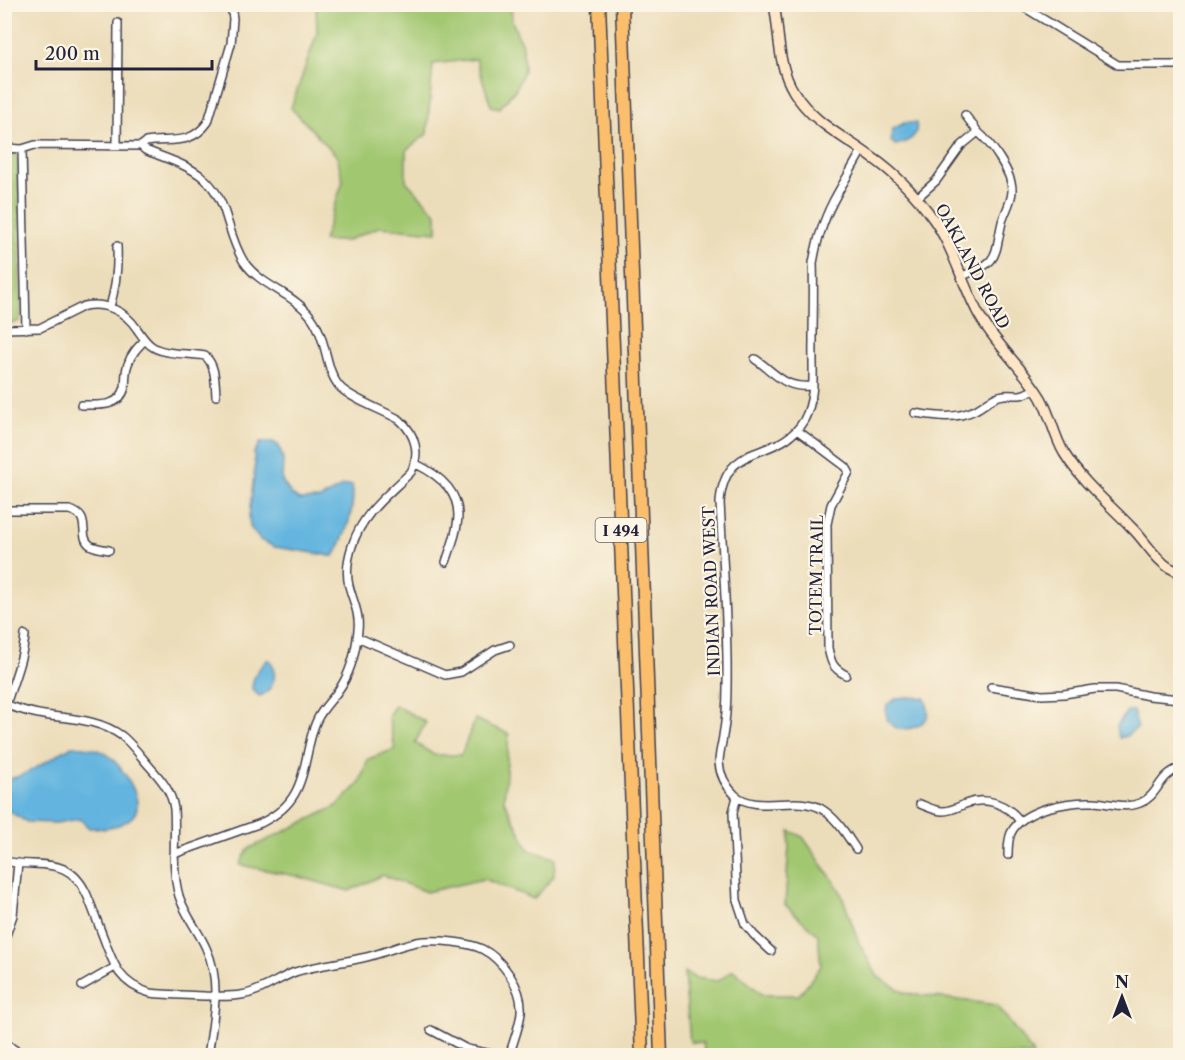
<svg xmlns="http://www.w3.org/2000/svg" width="1185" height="1060" font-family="'Libre Caslon Text',serif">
<rect width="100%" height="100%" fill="#fcf5e5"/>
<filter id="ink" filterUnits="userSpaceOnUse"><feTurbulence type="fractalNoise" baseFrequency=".0167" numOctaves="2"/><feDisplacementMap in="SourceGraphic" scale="12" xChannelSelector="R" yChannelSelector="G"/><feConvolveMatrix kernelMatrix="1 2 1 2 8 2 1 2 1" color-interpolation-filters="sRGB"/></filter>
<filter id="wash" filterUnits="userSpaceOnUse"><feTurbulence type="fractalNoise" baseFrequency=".008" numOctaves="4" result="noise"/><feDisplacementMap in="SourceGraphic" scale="24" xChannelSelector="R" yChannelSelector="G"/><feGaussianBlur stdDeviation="1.35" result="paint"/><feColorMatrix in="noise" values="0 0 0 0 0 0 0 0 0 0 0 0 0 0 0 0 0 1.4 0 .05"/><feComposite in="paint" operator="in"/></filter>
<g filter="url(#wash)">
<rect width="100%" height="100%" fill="#ecddba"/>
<path fill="#a2c771" stroke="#627456" stroke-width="1.5" d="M 316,5 L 511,5 L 512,21 L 523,48 L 524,71 L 515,90 L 500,108 L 491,106 L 476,59 L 433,64 L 427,134 L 406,150 L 406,181 L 437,214 L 437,232 L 379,227 L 346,241 L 323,241 L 343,181 L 337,156 L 291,108 L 317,33 Z
M 5,153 L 15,154 L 18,159 L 21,317 L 18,322 L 4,324 Z
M 395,705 L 426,722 L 415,743 L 434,755 L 461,755 L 475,719 L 509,734 L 504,800 L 529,850 L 555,858 L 554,876 L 534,899 L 484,879 L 426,892 L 383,875 L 349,891 L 296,876 L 240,865 L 248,849 L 337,806 L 359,784 L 368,759 L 395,749 L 388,716 Z
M 790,831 L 803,837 L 840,890 L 859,943 L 878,977 L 905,993 L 997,1005 L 1031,1051 L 1033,1055 L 705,1056 L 703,1043 L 690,1042 L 684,972 L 695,978 L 718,981 L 733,970 L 763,995 L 799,995 L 821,966 L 818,935 L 785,905 Z"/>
<path fill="#64b5df" stroke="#436c8d" stroke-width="1.5" d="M 904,123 L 916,123 C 919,137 907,143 895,145 L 891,141 L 893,129 Z
M 264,442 L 273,442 L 279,446 L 283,459 L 282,481 L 291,494 L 299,500 L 320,499 L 343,486 L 352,485 C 356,507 345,538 334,556 L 328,556 L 327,555 L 275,547 L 260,540 L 250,527 L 249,516 L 255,467 L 254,453 L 260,443 Z
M 267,660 L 271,661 C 278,674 274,692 259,696 L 252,689 C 253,674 257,671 267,660 Z
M 907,697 L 925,698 C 926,703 930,712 928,716 C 918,734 880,736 887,705 L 897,698 Z
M 1127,711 L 1133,711 L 1138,727 L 1126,736 L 1119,738 L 1117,726 Z
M 72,746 C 85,747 98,748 108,755 C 121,765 147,801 133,816 C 126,824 113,827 103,829 L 102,828 L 89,828 L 83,822 L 79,819 L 56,823 L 27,822 L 5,809 L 5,777 L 6,779 C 21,780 58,754 72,746 Z"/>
</g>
<g filter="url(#ink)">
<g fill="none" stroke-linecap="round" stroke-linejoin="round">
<defs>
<path id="street" d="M 1022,6 L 1118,65 L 1180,65
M 965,115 L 978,132
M 117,146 L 118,23
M 141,146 L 146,142 C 171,138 191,146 208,122 L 231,44 L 233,19 L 231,4
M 4,148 L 22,149 L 35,145 L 141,146 L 145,150 C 185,166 213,171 226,216 C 231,232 235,248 244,262 C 261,286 290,292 308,313 C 328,335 324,370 340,387 C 351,399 385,411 400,420 C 415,434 421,453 411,472 C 387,496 363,512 352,546 C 348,558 346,573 349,586 C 353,601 360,614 358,630 C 356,651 351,673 338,691 C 331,701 322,709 317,720 C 313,728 311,737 309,746 C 301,783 298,805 261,823 L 174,854
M 22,149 L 26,329
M 917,198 L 936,181 L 961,146 L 978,132 C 991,143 1013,174 1012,191 C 1012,201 1005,212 1002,222 C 994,257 1000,262 962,276
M 110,307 C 116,286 118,267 117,246
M 4,329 L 40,328 L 84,306 C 106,302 125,311 137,329 C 142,336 146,343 153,347 C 166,355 189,353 205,356 C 216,365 215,383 216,396
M 755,359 C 777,374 784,389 813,386
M 81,405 C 98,405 120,408 125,387 C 126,379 125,371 128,364 C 131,354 138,347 145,340
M 915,413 C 935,416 955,420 975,410 C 983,406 990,399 999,396 C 1015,392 1017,400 1034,389
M 797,430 L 846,467 L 849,472 L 831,505 L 827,524 L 828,648 C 831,662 832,668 846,675
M 416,464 C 441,476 463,494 457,525 C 455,538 450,550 446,562
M 4,510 L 69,510 C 93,516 77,535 90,545 C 95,548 103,549 109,550
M 357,637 L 445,675 L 461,672 L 495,650 L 510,645
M 991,687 L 1042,695 L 1064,694 L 1095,689 L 1116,689 L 1149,696 L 1180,699
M 4,704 C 18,709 30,713 44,715 C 71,719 99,719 122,736 C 133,745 141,757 150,767 C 161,779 172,792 174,809 C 176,838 171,867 179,896 C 185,915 198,930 206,948 C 222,982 213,1020 208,1056
M 6,705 C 13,682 23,659 25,635
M 737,797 L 733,812 L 737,900 L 745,924 L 754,935 L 771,951
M 920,804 C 928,807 935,811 943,811 C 951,811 958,807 965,804 C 987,796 1007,804 1020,821
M 856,849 C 846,834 836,817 820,808 C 795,795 757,814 735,795 C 727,787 720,775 719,763 C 719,753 722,745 723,736 C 726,720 727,702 727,686 C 728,625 723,563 720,502 C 725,438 779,463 804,420 C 817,396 812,368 813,342 C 813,316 814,290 813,263 C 815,252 817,241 821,231 C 830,201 848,177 862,150
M 1008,855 C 1008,848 1008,840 1011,833 C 1023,808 1070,801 1094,802 C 1109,803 1126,809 1140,803 C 1159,796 1158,775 1180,768
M 4,861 C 39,869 69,854 87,895 C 93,909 98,924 104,939 C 114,966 120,984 150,993 C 169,995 187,995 205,996 C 217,996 229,997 241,995 C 261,992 277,979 295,972 C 317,965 340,963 362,958 C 383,954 402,943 423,941 C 440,940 467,942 482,949 C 502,959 523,988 521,1012 C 520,1026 513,1042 509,1056
M 4,941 L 13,915 L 18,863
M 82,986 L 115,967
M 431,1030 L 467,1049 L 501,1056
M 4,1041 L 12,1048 L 25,1056"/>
<path id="secondary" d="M 774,4 C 780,35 777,65 794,92 C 812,122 843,136 870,156 C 895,173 917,196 934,220 C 954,249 962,284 979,315 C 996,345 1023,368 1041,398 C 1051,416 1054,436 1064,453 C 1082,482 1108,503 1131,527 C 1144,539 1153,557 1168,567 C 1172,569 1177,571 1180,573"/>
<path id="highway" d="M 599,4 L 642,1056
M 622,4 L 661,1056"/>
</defs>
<use href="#street" stroke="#403e4e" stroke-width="10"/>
<use href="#secondary" stroke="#403e4e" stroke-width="12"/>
<use href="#highway" stroke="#403e4e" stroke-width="15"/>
<use href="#street" stroke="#fff" stroke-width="7"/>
<use href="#secondary" stroke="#fde5c5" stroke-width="9"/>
<use href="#highway" stroke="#fabe6d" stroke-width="12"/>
</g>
</g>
<g text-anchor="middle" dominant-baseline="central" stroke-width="4.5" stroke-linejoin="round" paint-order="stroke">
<rect fill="#fcf5e5" stroke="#63616e" stroke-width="1.5" x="595.5" y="518" width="51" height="24" rx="4.5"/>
<g font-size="15" font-weight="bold" fill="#22223b">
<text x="621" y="530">I 494</text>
</g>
<g font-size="16" fill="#22223b" stroke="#fcf5e5">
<text transform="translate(973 266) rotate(62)">OAKLAND ROAD</text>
<text transform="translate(816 575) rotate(-89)">TOTEM TRAIL</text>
<text transform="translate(711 591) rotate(-92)">INDIAN ROAD WEST</text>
</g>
</g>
<rect width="1185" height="1060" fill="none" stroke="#fcf5e5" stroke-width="24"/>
<g transform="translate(1122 997)" stroke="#fcf5e5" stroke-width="4.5" paint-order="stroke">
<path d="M0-4.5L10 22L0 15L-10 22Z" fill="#22223b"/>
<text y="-9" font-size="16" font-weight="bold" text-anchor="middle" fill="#22223b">N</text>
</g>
<path d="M36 60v9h176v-9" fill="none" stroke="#22223b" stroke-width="3"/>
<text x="45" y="60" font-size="18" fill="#22223b" stroke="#fcf5e5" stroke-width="4.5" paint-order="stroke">200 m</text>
</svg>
